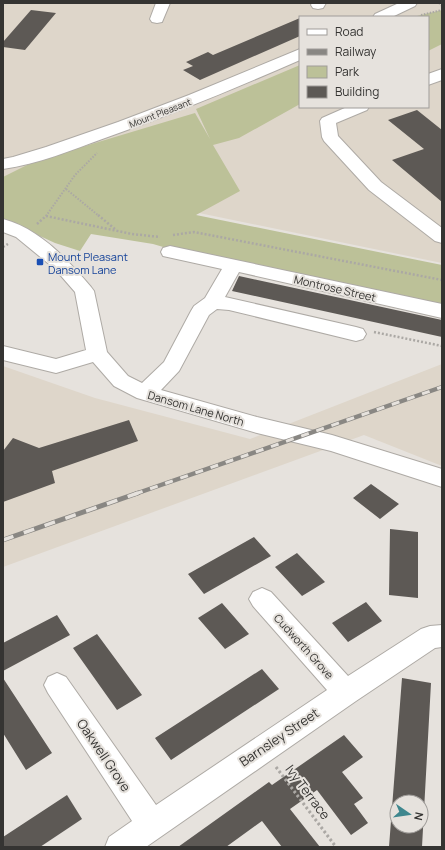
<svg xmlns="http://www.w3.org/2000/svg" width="445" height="850" font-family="Manrope,sans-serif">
<rect width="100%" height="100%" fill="#e6e2dd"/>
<path fill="#ded6ca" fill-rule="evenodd" d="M 3,3 L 442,3 L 442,263 L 199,213 L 3,213 ZM 300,17 L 428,17 L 428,107 L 300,107 Z
M 442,364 L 442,466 L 364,435 L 3,567 L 3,366 L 95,398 L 250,439 Z"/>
<path fill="#bcc198" d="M 442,10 L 442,44 L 428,51 L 428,17 L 413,17 Z
M 300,65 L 300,104 L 239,138 L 213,145 L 240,191 L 196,215 L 442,265 L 442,313 L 208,260 L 153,244 L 91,234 L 80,251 L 55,243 L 3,219 L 3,177 L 35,161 L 195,113 L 210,139 L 196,109 Z"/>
<path fill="#5d5955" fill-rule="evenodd" d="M 31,10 L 56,13 L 25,50 L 3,47 L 3,42 Z
M 300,18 L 300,36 L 200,80 L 183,70 L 193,66 L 186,62 L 208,52 L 213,55 Z
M 417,110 L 442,130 L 442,202 L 392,160 L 424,149 L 388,120 Z
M 239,276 L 442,320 L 442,337 L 232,291 Z
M 129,420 L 138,441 L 52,471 L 55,483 L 3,502 L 3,451 L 13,438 L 39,448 Z
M 371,484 L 399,504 L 380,519 L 353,498 Z
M 390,529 L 418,532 L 418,598 L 389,595 Z
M 254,537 L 271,556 L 204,594 L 188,574 Z
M 297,553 L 325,582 L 302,596 L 275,567 Z
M 366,602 L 382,621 L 348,642 L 332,623 Z
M 222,603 L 249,634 L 225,649 L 198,618 Z
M 57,615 L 70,635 L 3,671 L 3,643 Z
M 97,634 L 142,695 L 117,710 L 73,648 Z
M 262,669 L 279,689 L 171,760 L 155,738 Z
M 3,678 L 52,753 L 26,770 L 3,733 Z
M 402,678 L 431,683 L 422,847 L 389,847 ZM 397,802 L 421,802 L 421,826 L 397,826 Z
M 344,735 L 363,757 L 342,772 L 363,798 L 354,804 L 368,823 L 351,835 L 317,790 L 290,809 L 320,847 L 282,847 L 262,821 L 226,847 L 178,847 L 269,782 L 272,785 Z
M 67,795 L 82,819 L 40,847 L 3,847 L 3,837 Z"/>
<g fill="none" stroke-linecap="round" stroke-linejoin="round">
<defs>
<path id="minor" d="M 156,3 L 170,3 L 162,22 L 157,23 L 152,22 L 150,19 Z
M 312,3 L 326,3 L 323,8 L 318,9 L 313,8 L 311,5 Z
M 442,69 L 442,80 L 428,85 L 428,74 Z
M 347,107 L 369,107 L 367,110 L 336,123 L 338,136 L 381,182 L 442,228 L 442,243 L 435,241 L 369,190 L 324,141 L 322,137 L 320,121 L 322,118 Z
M 3,219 C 40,229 67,259 91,287 L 94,291 L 107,352 L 128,376 L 142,383 L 164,362 L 191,311 L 194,306 L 205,298 L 222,269 L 163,256 L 161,252 L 163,248 L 170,246 L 442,304 L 442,318 L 239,272 L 225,297 L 356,327 L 363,329 L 366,334 L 363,339 L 356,341 L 229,310 L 217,309 L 209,315 L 179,371 L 161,390 L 257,417 L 332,435 L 442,469 L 442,487 L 331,451 L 257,433 L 137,398 L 114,386 L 93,362 L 56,373 L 3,360 L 3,346 L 56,359 L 86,350 L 75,292 L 55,269 L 16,237 L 3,232 Z
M 262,588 L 271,592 L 348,676 L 421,629 L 430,626 L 442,625 L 442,647 L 435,648 L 356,701 L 146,847 L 105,847 L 109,837 L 132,821 L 48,693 L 44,685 L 48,677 L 57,673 L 66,677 L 156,805 L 327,690 L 253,606 L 249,599 L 253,592 Z"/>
<path id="highway" d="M 399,3 L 417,3 L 415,6 L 392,17 L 373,17 L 375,14 Z
M 300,49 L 300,60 C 236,88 171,115 105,138 C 72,150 38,164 3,169 L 3,159 L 13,157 L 46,147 L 118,122 L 189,95 Z"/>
</defs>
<use href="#minor" stroke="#aeaaa5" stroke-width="2"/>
<use href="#highway" stroke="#aeaaa5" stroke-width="2"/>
<path stroke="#aba8a4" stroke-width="2" stroke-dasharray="1.5 1.5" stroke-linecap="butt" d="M 439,3 L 442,6
M 421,15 L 442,10
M 66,189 L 99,216
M 46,216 L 75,175 L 97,153
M 46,216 L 48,216"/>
<path stroke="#aba8a4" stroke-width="2.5" stroke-dasharray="2 2" stroke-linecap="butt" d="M 98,215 L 116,230
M 37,224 L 46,216 L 132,234 L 160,237
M 173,235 L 194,232 L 442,280
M 3,247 L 8,244
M 374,332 L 442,346"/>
<path stroke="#aba8a4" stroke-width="3" stroke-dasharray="2.5 2.5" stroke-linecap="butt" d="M 276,767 L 336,847"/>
<use href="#minor" fill="#fff" fill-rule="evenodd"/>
<use href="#highway" fill="#fff" fill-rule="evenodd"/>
<defs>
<path id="rail-far1" d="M 135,494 L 442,387"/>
<path id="rail" d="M 3,540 L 138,493"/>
</defs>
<use href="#rail-far1" stroke="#898783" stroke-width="4.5"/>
<use href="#rail" stroke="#898783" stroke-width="5"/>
<use href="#rail-far1" stroke="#e6e2dd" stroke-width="3" stroke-dasharray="8" stroke-linecap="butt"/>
<use href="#rail" stroke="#e6e2dd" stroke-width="3.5" stroke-dasharray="11" stroke-linecap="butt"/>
</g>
<rect fill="#1a4fb4" stroke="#e6e2dd" stroke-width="1.5" x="36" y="258" width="8" height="8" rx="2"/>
<g text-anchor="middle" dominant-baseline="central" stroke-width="4" stroke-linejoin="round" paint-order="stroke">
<g font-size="9" fill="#353432" stroke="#e6e2dd">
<text transform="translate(160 113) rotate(-21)">Mount Pleasant</text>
</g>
<g font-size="11" fill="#164399" stroke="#e6e2dd" text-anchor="start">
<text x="48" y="256">Mount Pleasant<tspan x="48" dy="13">Dansom Lane</tspan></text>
</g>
<g font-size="11" fill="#353432" stroke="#e6e2dd">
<text transform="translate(335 288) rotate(13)">Montrose Street</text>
<text transform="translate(196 408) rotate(16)">Dansom Lane North</text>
<text transform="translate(304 646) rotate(48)">Cudworth Grove</text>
</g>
<g font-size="13" fill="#353432" stroke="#e6e2dd">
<text transform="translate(279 737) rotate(-34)">Barnsley Street</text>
<text transform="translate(104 755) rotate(56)">Oakwell Grove</text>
<text transform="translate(308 792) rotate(53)">Ivy Terrace</text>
</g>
</g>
<rect width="445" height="850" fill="none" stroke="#353432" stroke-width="8"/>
<rect x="299" y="16" width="130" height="92" fill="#e6e2dd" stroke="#9f9c99"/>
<rect x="307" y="29" width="20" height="6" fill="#ffffff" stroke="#9f9c99"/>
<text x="335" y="36" font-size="12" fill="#353432">Road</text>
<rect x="307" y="49" width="20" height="6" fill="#898783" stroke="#9f9c99"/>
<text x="335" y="56" font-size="12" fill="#353432">Railway</text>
<rect x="307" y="66" width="20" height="12" fill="#bcc198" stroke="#9f9c99"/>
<text x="335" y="76" font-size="12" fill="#353432">Park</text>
<rect x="307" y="86" width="20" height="12" fill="#5d5955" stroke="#9f9c99"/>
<text x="335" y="96" font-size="12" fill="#353432">Building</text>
<g transform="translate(409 814) rotate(103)"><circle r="19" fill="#e6e2dd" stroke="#9f9c99"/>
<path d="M0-3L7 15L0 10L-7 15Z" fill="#3f878e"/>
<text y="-6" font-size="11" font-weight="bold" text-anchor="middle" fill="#353432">N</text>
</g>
</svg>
